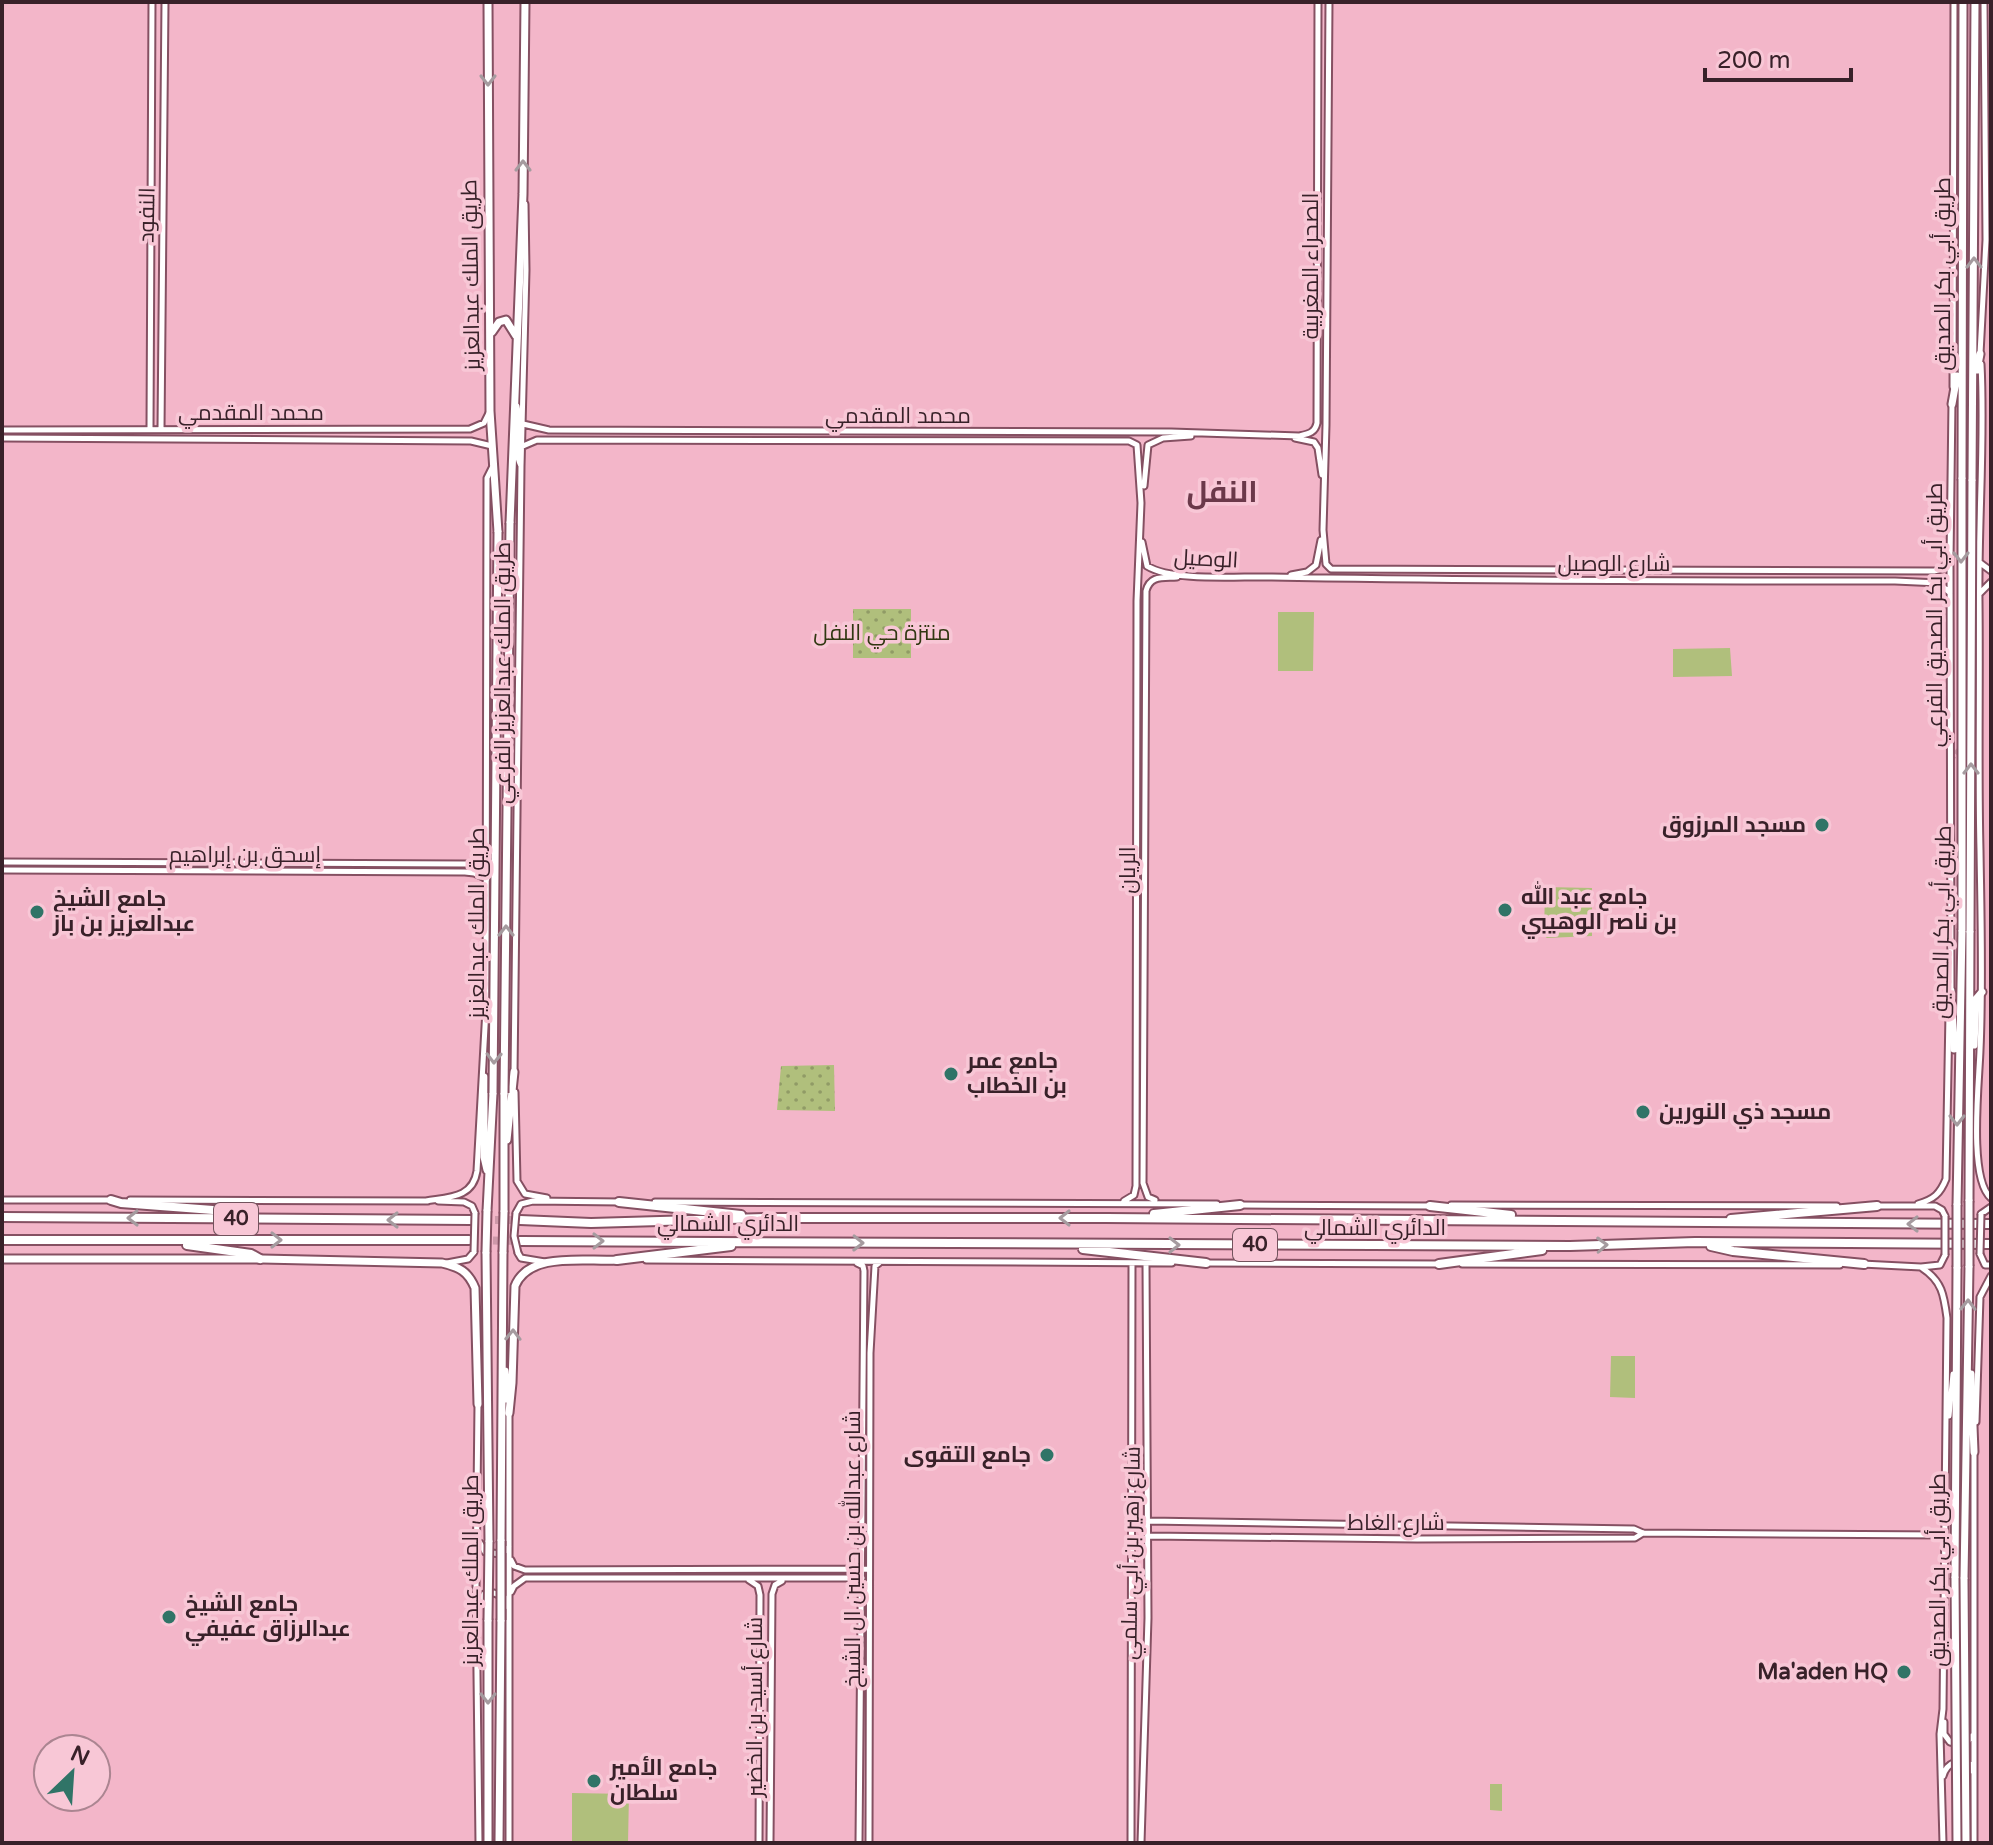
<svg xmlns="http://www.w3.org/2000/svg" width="1993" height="1845" font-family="'Varela Round',Cairo,sans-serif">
<defs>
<pattern id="park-dots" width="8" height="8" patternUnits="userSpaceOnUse" patternTransform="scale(2)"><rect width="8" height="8" fill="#b0bf7c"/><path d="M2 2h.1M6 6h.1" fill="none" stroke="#909b66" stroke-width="1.8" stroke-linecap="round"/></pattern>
</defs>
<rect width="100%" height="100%" fill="#f3b6c9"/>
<path fill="#b0bf7c" d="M 1278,612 L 1314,612 L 1313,671 L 1278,671 Z
M 1730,648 L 1732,676 L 1673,677 L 1673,649 Z
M 1545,887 L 1592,888 L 1592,936 L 1547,938 L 1544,936 Z
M 1611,1356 L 1635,1356 L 1635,1398 L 1610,1397 Z
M 1490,1784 L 1502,1784 L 1502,1811 L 1490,1810 Z
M 572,1793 L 629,1794 L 628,1843 L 572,1843 Z"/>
<path fill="url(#park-dots)" d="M 853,609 L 911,609 L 911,658 L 853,658 Z
M 834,1065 L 835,1111 L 777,1110 L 781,1066 Z"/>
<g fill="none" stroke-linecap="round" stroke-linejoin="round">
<path stroke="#ce98a9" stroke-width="5" stroke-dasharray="5 2.5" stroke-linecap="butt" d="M 492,714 L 502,718 L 513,717
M 490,748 L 503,742 L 514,746
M 1951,760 L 1960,748 L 1973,750"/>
<path stroke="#ce98a9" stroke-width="8" stroke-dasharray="8 4" stroke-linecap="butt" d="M 471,1220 L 520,1220
M 469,1240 L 520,1241"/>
<defs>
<path id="tertiary" d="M 1329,2 L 1326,425 L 1323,530 L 1326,564 L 1331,569 L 1934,571 L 1942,569 L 1949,561
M 1980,354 L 1986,240 L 1984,2
M 1981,364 C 1985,442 1978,522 1979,601 C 1980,684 1978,767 1980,850 C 1981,917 1983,983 1980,1050 C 1979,1082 1968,1179 1991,1198
M 1953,387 L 1954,2
M 523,424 L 549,430 L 1171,432 L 1299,436 C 1308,434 1315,433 1317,423 L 1318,2
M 150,429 L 152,2
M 161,429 L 165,2
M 2,430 L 470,429 L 484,423 L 490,411
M 2,438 L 471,441 L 492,446
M 1295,438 L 1314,442 L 1318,448 L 1322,475
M 523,446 L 537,440 L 1129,441 L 1137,445 L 1141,503 L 1137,601 L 1136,1186 L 1134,1195 L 1124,1201
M 521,466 L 526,270 L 525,204
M 1144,486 L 1148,445 L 1163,438 L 1191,436
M 1142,542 L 1147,566 C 1173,582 1239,576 1272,577 C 1480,581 1687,581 1895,581 L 1939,583 L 1950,593
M 1979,562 L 1991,571
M 1291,575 L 1307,572 L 1316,565 L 1321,540
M 1980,593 L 1991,582
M 2,862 L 465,864 L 473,864 L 486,856
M 2,870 L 465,872 L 474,873 L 487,879
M 1951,991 L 1950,560 L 1952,401
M 514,1074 L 521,466 C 512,449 521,425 517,406
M 515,1092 L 517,1181 L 525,1194 L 547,1198
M 2,1200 L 112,1200
M 130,1200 L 428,1201
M 1155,1200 L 1148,1197 L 1143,1183 L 1146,591 C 1150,575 1163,578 1177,577
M 426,1201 C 449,1197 473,1198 477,1171 L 486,1009 L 487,478 L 492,468
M 438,1201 L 464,1202 L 472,1206 L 475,1213
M 655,1202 L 1217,1204
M 1918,1204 C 1934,1199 1940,1194 1946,1179 L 1949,1013
M 1239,1205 L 1433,1206
M 1451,1205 L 1837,1206
M 1875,1206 L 1935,1206 L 1942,1210 L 1945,1216
M 516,1213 L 521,1204 L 533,1201 L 621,1202
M 1981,1214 L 1991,1207
M 518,1253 L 521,1258 L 545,1262
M 1980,1254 L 1985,1265 L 1991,1265
M 646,1260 L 1172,1263
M 447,1263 L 468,1259 L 474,1252
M 857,1263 L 863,1266 L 864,1271 L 859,1843
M 1206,1263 L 1440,1264
M 1462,1264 L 1840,1265
M 1862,1264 L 1921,1267 L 1940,1265 L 1945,1255
M 1922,1268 C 1942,1281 1944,1295 1947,1318 L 1943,1709 L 1940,1734 L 1943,1843
M 478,1404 L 476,1589 L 479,1843
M 509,1413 L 509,1843
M 1949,1416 L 1953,1374
M 1976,1422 L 1980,1297 L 1991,1276
M 1149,1521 L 1634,1529 L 1643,1533 L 1945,1535
M 1149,1536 L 1417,1539 L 1635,1538 L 1643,1533
M 480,1543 L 485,1552 L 500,1554 L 509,1547
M 511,1560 L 514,1566 L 525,1570 L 869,1569
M 749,1580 L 758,1586 L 760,1595 L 759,1843
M 511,1592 L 514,1586 L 525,1578 L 862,1578
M 480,1602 L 484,1594 L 494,1593 L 504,1597 L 508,1607
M 1944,1722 L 1944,1734 L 1950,1742 L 1965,1745 L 1972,1736
M 1943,1776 C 1947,1762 1959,1758 1971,1765 L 1972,1771
M 770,1843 L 772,1594 L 775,1585 L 782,1581
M 869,1843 L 870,1353 L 875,1266 L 879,1263
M 1131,1843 L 1132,1263
M 1141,1843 L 1148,1618 L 1146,1263
M 1974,1843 L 1974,1452"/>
<path id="primary" d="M 488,2 L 490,411 L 498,532
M 492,332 L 499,322 L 506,320 L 516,336
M 1977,370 L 1980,354
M 1952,404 L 1957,376
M 1962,479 L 1963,2
M 1972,481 L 1975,2
M 510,523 L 523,194 L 525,2
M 1951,991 L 1954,1049
M 1974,1045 L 1976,999 L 1982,992
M 484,1077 L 484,1157 L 487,1170
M 507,1140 L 514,1072
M 1969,1201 L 1970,931
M 1957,1205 L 1962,930
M 487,1211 L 493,1093
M 504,1212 L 504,1093
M 486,1252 L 489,1542
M 2,1259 L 262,1259 L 442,1263 C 459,1267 468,1271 475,1288 L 478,1404
M 505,1371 L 507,1399
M 1971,1374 L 1974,1452
M 509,1413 L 512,1383 L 515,1286 C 529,1251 586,1262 617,1260
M 501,1541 L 503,1252
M 1955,1578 L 1957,1267
M 1964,1579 L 1969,1266
M 488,1843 L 488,1620
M 499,1843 L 501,1620"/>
<path id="motorway" d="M 111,1200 L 121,1203 L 226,1211 L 242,1217
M 619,1202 L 741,1215
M 1430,1206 L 1511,1215
M 1154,1214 L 1240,1205
M 2,1217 L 471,1220
M 1731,1219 L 1877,1206
M 520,1220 L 591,1223 L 766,1218 L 1106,1218 L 1991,1224
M 2,1240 L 469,1240
M 520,1241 L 1570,1246 L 1695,1242 L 1991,1244
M 187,1245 L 251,1254 L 260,1259
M 1711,1246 L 1733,1251 L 1864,1264
M 1083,1249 L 1206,1263
M 617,1260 L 731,1246
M 1439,1264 L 1542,1250"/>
</defs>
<use href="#tertiary" stroke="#855062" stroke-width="9"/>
<use href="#primary" stroke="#855062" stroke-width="11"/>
<use href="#motorway" stroke="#855062" stroke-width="12"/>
<use href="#tertiary" stroke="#fff" stroke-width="5"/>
<use href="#primary" stroke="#fff" stroke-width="7"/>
<use href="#motorway" stroke="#fff" stroke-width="8"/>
<defs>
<path id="tertiary-bridge" d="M 516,1213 L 514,1236 L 518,1253
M 1945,1216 L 1945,1255
M 474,1252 L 475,1213
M 1980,1254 L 1981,1214"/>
<path id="primary-bridge" d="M 1962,930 L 1962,479
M 1970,931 L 1972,481
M 493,1093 L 498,532
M 504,1093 L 510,523
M 486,1252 L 487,1211
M 503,1252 L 504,1212
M 1969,1266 L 1969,1201
M 1957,1267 L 1957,1205
M 501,1541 L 501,1620
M 1955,1578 L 1957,1843
M 1964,1579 L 1966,1843
M 488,1620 L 489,1542"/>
</defs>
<use href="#tertiary-bridge" stroke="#855062" stroke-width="9" stroke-linecap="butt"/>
<use href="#primary-bridge" stroke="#855062" stroke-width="11" stroke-linecap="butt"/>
<use href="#tertiary-bridge" stroke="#fff" stroke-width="5"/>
<use href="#primary-bridge" stroke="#fff" stroke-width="7"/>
</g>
<defs><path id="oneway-chevron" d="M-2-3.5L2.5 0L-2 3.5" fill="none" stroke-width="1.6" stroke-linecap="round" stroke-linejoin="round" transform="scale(2)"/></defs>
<g stroke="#a59b9f">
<use href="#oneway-chevron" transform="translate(488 80) rotate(90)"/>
<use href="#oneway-chevron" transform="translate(523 166) rotate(-90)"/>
<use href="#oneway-chevron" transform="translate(1974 263) rotate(-90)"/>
<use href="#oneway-chevron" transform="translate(1961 557) rotate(90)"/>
<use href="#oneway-chevron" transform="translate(1971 769) rotate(-90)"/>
<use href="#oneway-chevron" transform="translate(506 931) rotate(-90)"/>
<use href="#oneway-chevron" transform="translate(494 1058) rotate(91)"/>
<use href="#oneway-chevron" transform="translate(1957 1120) rotate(90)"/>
<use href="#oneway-chevron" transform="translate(133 1218) rotate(-180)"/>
<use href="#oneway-chevron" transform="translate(1065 1218) rotate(180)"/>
<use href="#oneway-chevron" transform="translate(393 1220) rotate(-180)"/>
<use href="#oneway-chevron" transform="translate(1913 1224) rotate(-180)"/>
<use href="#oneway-chevron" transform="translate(276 1240)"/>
<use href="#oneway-chevron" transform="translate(598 1241)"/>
<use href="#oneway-chevron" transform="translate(858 1243) rotate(1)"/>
<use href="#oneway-chevron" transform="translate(1174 1245)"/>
<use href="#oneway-chevron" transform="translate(1602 1245) rotate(-2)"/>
<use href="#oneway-chevron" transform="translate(1968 1305) rotate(-89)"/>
<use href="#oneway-chevron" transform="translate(513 1335) rotate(-89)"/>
<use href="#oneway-chevron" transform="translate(488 1698) rotate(90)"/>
</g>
<g fill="#307467" stroke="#f8c7d6" stroke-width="3">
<circle cx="1822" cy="825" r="8"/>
<circle cx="1505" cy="910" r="8"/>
<circle cx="37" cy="912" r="8"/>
<circle cx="951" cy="1074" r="8"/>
<circle cx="1643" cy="1112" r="8"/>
<circle cx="1047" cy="1455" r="8"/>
<circle cx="169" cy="1617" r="8"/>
<circle cx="1904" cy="1672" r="8"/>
<circle cx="594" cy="1781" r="8"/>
</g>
<g text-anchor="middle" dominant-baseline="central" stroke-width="7" stroke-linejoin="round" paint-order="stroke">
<g fill="#f8c7d6" stroke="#72535d" stroke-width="2">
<rect x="214" y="1203" width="44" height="32" rx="6"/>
<rect x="1233" y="1229" width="44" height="32" rx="6"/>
</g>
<g font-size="20" font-weight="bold" fill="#382129">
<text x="236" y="1219">40</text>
<text x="1255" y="1245">40</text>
</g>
<g font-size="22" fill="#382129" stroke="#f8c7d6">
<text transform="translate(147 215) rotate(-89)">النفود</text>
<text transform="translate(1311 266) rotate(-90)">الصحراء المغربية</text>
<text transform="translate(1943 274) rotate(-90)">طريق أبي بكر الصديق</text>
<text transform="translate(471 275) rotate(-91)">طريق الملك عبدالعزيز</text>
<text x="251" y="413">محمد المقدمي</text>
<text x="898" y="416">محمد المقدمي</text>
<text transform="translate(1206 559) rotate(3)">الوصيل</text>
<text x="1614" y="564">شارع الوصيل</text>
<text transform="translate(1935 615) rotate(-90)">طريق أبي بكر الصديق الفرعي</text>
<text transform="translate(503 673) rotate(-90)">طريق الملك عبدالعزيز الفرعي</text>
<text x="245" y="855">إسحق بن إبراهيم</text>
<text transform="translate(1128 870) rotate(-90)">الريان</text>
<text transform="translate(1942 922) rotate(-89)">طريق أبي بكر الصديق</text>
<text transform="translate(477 923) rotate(-90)">طريق الملك عبدالعزيز</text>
<text x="728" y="1224">الدائري الشمالي</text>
<text x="1375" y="1228">الدائري الشمالي</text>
<text x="1396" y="1523">شارع الغاط</text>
<text transform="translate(853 1549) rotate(-90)">شارع عبدالله بن حسين ال الشيخ</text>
<text transform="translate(1131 1553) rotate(-89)">شارع زهير بن أبي سلمي</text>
<text transform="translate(471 1570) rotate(-90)">طريق الملك عبدالعزيز</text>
<text transform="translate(1938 1570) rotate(-90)">طريق أبي بكر الصديق</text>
<text transform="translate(755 1707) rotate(-90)">شارع أسيد بن الخضير</text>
</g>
<g font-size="22" fill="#303711" stroke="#f8c7d6">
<text x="882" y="633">منتزة حي النفل</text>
</g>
<g font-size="22" font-weight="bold" fill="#382129" stroke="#f8c7d6" text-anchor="start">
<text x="1806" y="825" text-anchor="end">مسجد المرزوق</text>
<text x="1521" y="897">جامع عبد الله<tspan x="1521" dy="25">بن ناصر الوهيبي</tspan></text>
<text x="53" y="899">جامع الشيخ<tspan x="53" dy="25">عبدالعزيز بن باز</tspan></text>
<text x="967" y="1061">جامع عمر<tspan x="967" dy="25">بن الخطاب</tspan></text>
<text x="1659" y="1112">مسجد ذي النورين</text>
<text x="1031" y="1455" text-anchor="end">جامع التقوى</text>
<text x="185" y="1604">جامع الشيخ<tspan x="185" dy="25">عبدالرزاق عفيفي</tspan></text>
<text x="1888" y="1672" text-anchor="end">Ma'aden HQ</text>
<text x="610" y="1768">جامع الأمير<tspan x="610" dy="25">سلطان</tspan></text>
</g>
<g font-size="30" font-weight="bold" fill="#6b394a" stroke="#f8c7d6">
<text x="1222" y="492">النفل</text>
</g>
</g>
<rect width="1993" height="1845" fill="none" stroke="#382129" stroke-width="8"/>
<g transform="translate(72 1773) rotate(25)"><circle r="38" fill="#f8c7d6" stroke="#ab8591" stroke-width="2"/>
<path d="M0-6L14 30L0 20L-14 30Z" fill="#307467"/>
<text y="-12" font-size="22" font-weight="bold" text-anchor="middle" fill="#382129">N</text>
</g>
<path d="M1705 68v12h146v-12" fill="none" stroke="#382129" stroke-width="4"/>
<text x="1717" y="68" font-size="24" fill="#382129" stroke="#f8c7d6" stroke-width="6" paint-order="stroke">200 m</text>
</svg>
